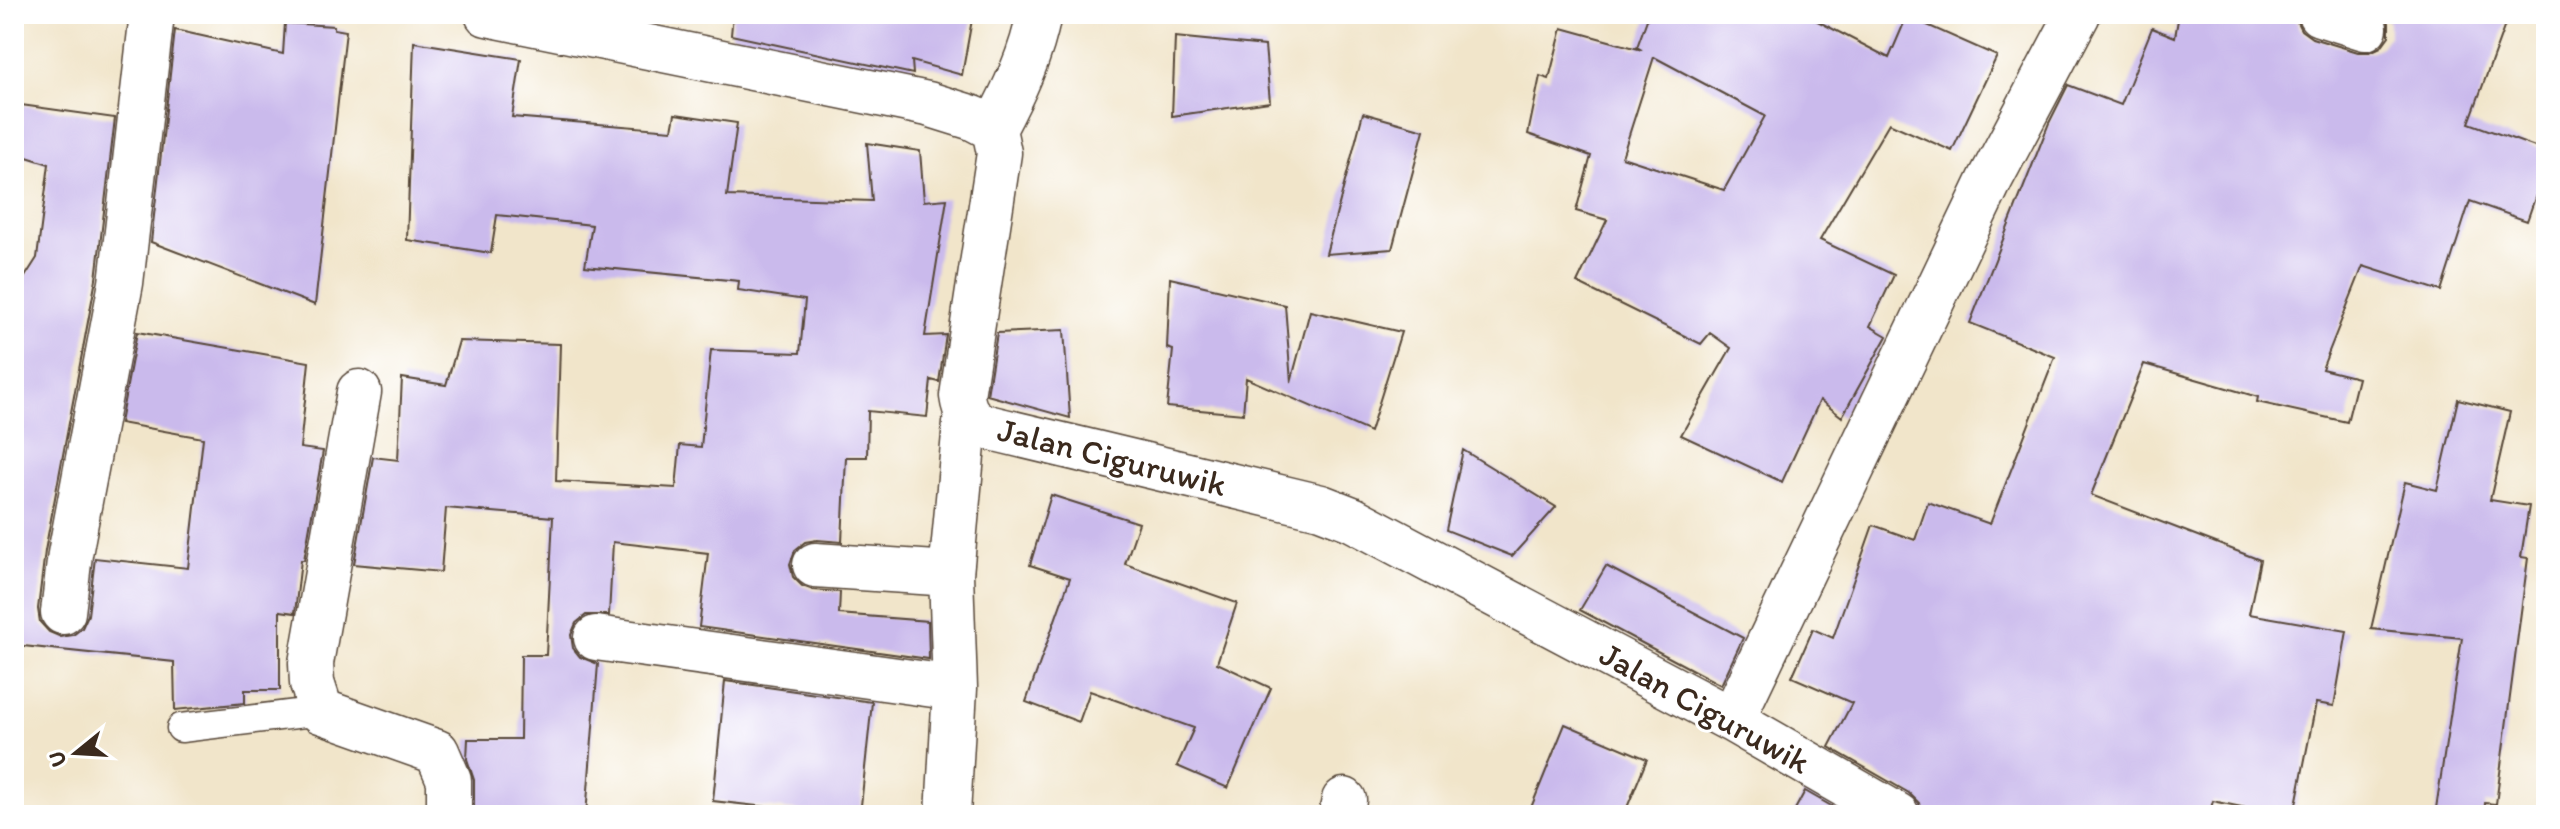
<svg xmlns="http://www.w3.org/2000/svg" width="2560" height="829" font-family="Itim,sans-serif">
<rect width="100%" height="100%" fill="#fff"/>
<filter id="ink" filterUnits="userSpaceOnUse"><feTurbulence type="fractalNoise" baseFrequency=".0125" numOctaves="2"/><feDisplacementMap in="SourceGraphic" scale="16" xChannelSelector="R" yChannelSelector="G"/><feConvolveMatrix kernelMatrix="1 2 1 2 8 2 1 2 1" color-interpolation-filters="sRGB"/></filter>
<filter id="wash" filterUnits="userSpaceOnUse"><feTurbulence type="fractalNoise" baseFrequency=".006" numOctaves="4" result="noise"/><feDisplacementMap in="SourceGraphic" scale="32" xChannelSelector="R" yChannelSelector="G"/><feGaussianBlur stdDeviation="1.8" result="paint"/><feColorMatrix in="noise" values="0 0 0 0 0 0 0 0 0 0 0 0 0 0 0 0 0 1.4 0 .05"/><feComposite in="paint" operator="in"/></filter>
<g filter="url(#wash)">
<rect width="100%" height="100%" fill="#f1e5ca"/>
<g id="blocks">
<path fill="#cabaec" fill-rule="evenodd" d="M 733,14 L 973,14 L 962,75 L 912,61 L 913,74 L 731,35 Z
M 1649,14 L 1804,14 L 1889,58 L 1907,16 L 1997,56 L 1952,151 L 1889,123 L 1820,240 L 1894,275 L 1870,326 L 1887,336 L 1842,417 L 1820,400 L 1782,482 L 1681,435 L 1731,348 L 1710,333 L 1701,344 L 1577,283 L 1607,220 L 1576,211 L 1591,156 L 1528,134 L 1540,76 L 1549,79 L 1562,28 L 1642,50 L 1637,47 ZM 1654,57 L 1765,116 L 1724,190 L 1622,157 Z
M 2179,14 L 2296,14 L 2296,20 L 2301,30 L 2312,38 L 2358,52 L 2370,52 L 2381,47 L 2389,36 L 2389,23 L 2385,14 L 2509,14 L 2469,123 L 2546,151 L 2546,166 L 2527,221 L 2470,201 L 2441,291 L 2363,266 L 2322,369 L 2358,378 L 2347,422 L 2257,402 L 2258,397 L 2144,364 L 2091,495 L 2260,560 L 2249,614 L 2347,631 L 2334,706 L 2316,703 L 2294,815 L 2279,815 L 2213,801 L 2209,815 L 1922,815 L 1919,803 L 1909,793 L 1829,747 L 1852,703 L 1792,677 L 1813,629 L 1833,638 L 1873,525 L 1915,540 L 1928,502 L 1990,524 L 2055,357 L 1970,323 L 2049,123 L 2068,85 L 2121,105 L 2152,28 L 2175,37 Z
M 285,23 L 334,26 L 334,29 L 346,31 L 315,305 L 151,242 L 175,30 L 283,54 Z
M 1175,37 L 1265,46 L 1270,102 L 1172,116 Z
M 414,42 L 521,59 L 512,117 L 672,130 L 675,114 L 737,123 L 727,196 L 872,201 L 867,143 L 920,151 L 924,201 L 947,199 L 925,336 L 946,335 L 939,382 L 931,380 L 927,417 L 868,411 L 867,457 L 846,457 L 842,542 L 817,540 L 805,542 L 795,550 L 790,564 L 793,577 L 802,586 L 813,590 L 840,592 L 839,614 L 928,621 L 929,659 L 699,627 L 708,553 L 613,542 L 609,615 L 586,615 L 576,623 L 571,635 L 573,648 L 580,657 L 598,664 L 586,815 L 474,815 L 474,780 L 467,759 L 468,739 L 520,739 L 521,655 L 546,655 L 553,517 L 446,508 L 441,572 L 354,564 L 373,457 L 398,460 L 402,378 L 446,385 L 459,341 L 560,344 L 556,481 L 676,488 L 680,445 L 701,447 L 711,350 L 800,353 L 805,300 L 738,290 L 739,281 L 585,266 L 592,225 L 497,215 L 491,253 L 407,240 Z
M 14,104 L 115,118 L 96,279 L 45,551 L 38,609 L 40,622 L 49,632 L 61,637 L 73,635 L 82,628 L 88,615 L 95,558 L 188,568 L 203,438 L 120,423 L 137,332 L 309,362 L 300,448 L 323,451 L 304,560 L 301,560 L 295,613 L 280,611 L 280,690 L 245,690 L 245,703 L 175,710 L 174,662 L 14,645 L 14,294 L 37,258 L 49,164 L 14,153 Z
M 1363,113 L 1424,130 L 1392,249 L 1326,254 Z
M 1170,278 L 1285,305 L 1291,382 L 1310,311 L 1401,332 L 1370,432 L 1246,378 L 1243,414 L 1167,407 L 1173,350 L 1167,348 Z
M 1064,330 L 1070,418 L 987,395 L 997,333 Z
M 2458,399 L 2510,412 L 2490,500 L 2529,506 L 2521,557 L 2528,558 L 2496,804 L 2485,803 L 2484,815 L 2435,815 L 2462,638 L 2371,629 L 2405,482 L 2437,490 Z
M 1463,450 L 1556,507 L 1512,556 L 1446,530 Z
M 1051,495 L 1139,523 L 1125,564 L 1237,603 L 1217,663 L 1271,688 L 1228,788 L 1177,766 L 1194,728 L 1090,691 L 1079,722 L 1026,702 L 1070,578 L 1030,565 Z
M 1606,566 L 1743,638 L 1721,685 L 1580,610 Z
M 725,681 L 872,702 L 860,815 L 838,815 L 713,801 Z
M 1565,724 L 1647,759 L 1624,815 L 1528,815 Z
M 1805,791 L 1847,815 L 1792,815 Z"/>
</g>
</g>
<g filter="url(#ink)">
<use href="#blocks" fill-opacity="0" stroke="#564638" stroke-width="2"/>
<g fill="none" stroke-linecap="round" stroke-linejoin="round">
<defs>
<path id="lane" d="M 181,728 L 321,711"/>
<path id="street" d="M 487,14 L 928,104 L 973,118 L 994,129 L 999,153 L 962,396 C 964,411 969,419 983,426 L 1321,507 L 1352,519 L 1732,720 L 1897,815
M 2320,14 L 2365,28
M 994,129 C 1013,93 1032,54 1039,14
M 359,392 L 311,663 L 312,683 L 321,711 L 437,752 L 449,780 L 449,815
M 815,565 L 951,574
M 63,612 L 70,554 L 121,283 L 152,14
M 596,638 L 955,688
M 1732,720 L 1991,178 L 2078,14
M 948,815 L 955,688 L 951,574 L 966,413
M 1341,815 L 1344,800"/>
</defs>
<use href="#lane" stroke="#564638" stroke-width="31"/>
<use href="#street" stroke="#564638" stroke-width="47"/>
<use href="#lane" stroke="#fff" stroke-width="28"/>
<use href="#street" stroke="#fff" stroke-width="44"/>
</g>
</g>
<g text-anchor="middle" dominant-baseline="central" stroke-width="6" stroke-linejoin="round" paint-order="stroke">
<g font-size="34" fill="#3b2a1e" stroke="#fff">
<text transform="translate(1112 457) rotate(14)">Jalan Ciguruwik</text>
<text transform="translate(1705 708) rotate(29)">Jalan Ciguruwik</text>
</g>
</g>
<rect width="2560" height="829" fill="none" stroke="#fff" stroke-width="48"/>
<g transform="translate(76 753) rotate(252)" stroke="#ffffff" stroke-width="6" paint-order="stroke">
<path d="M0-6L14 30L0 20L-14 30Z" fill="#3b2a1e"/>
<text y="-12" font-size="22" font-weight="bold" text-anchor="middle" fill="#3b2a1e">U</text>
</g>
</svg>
